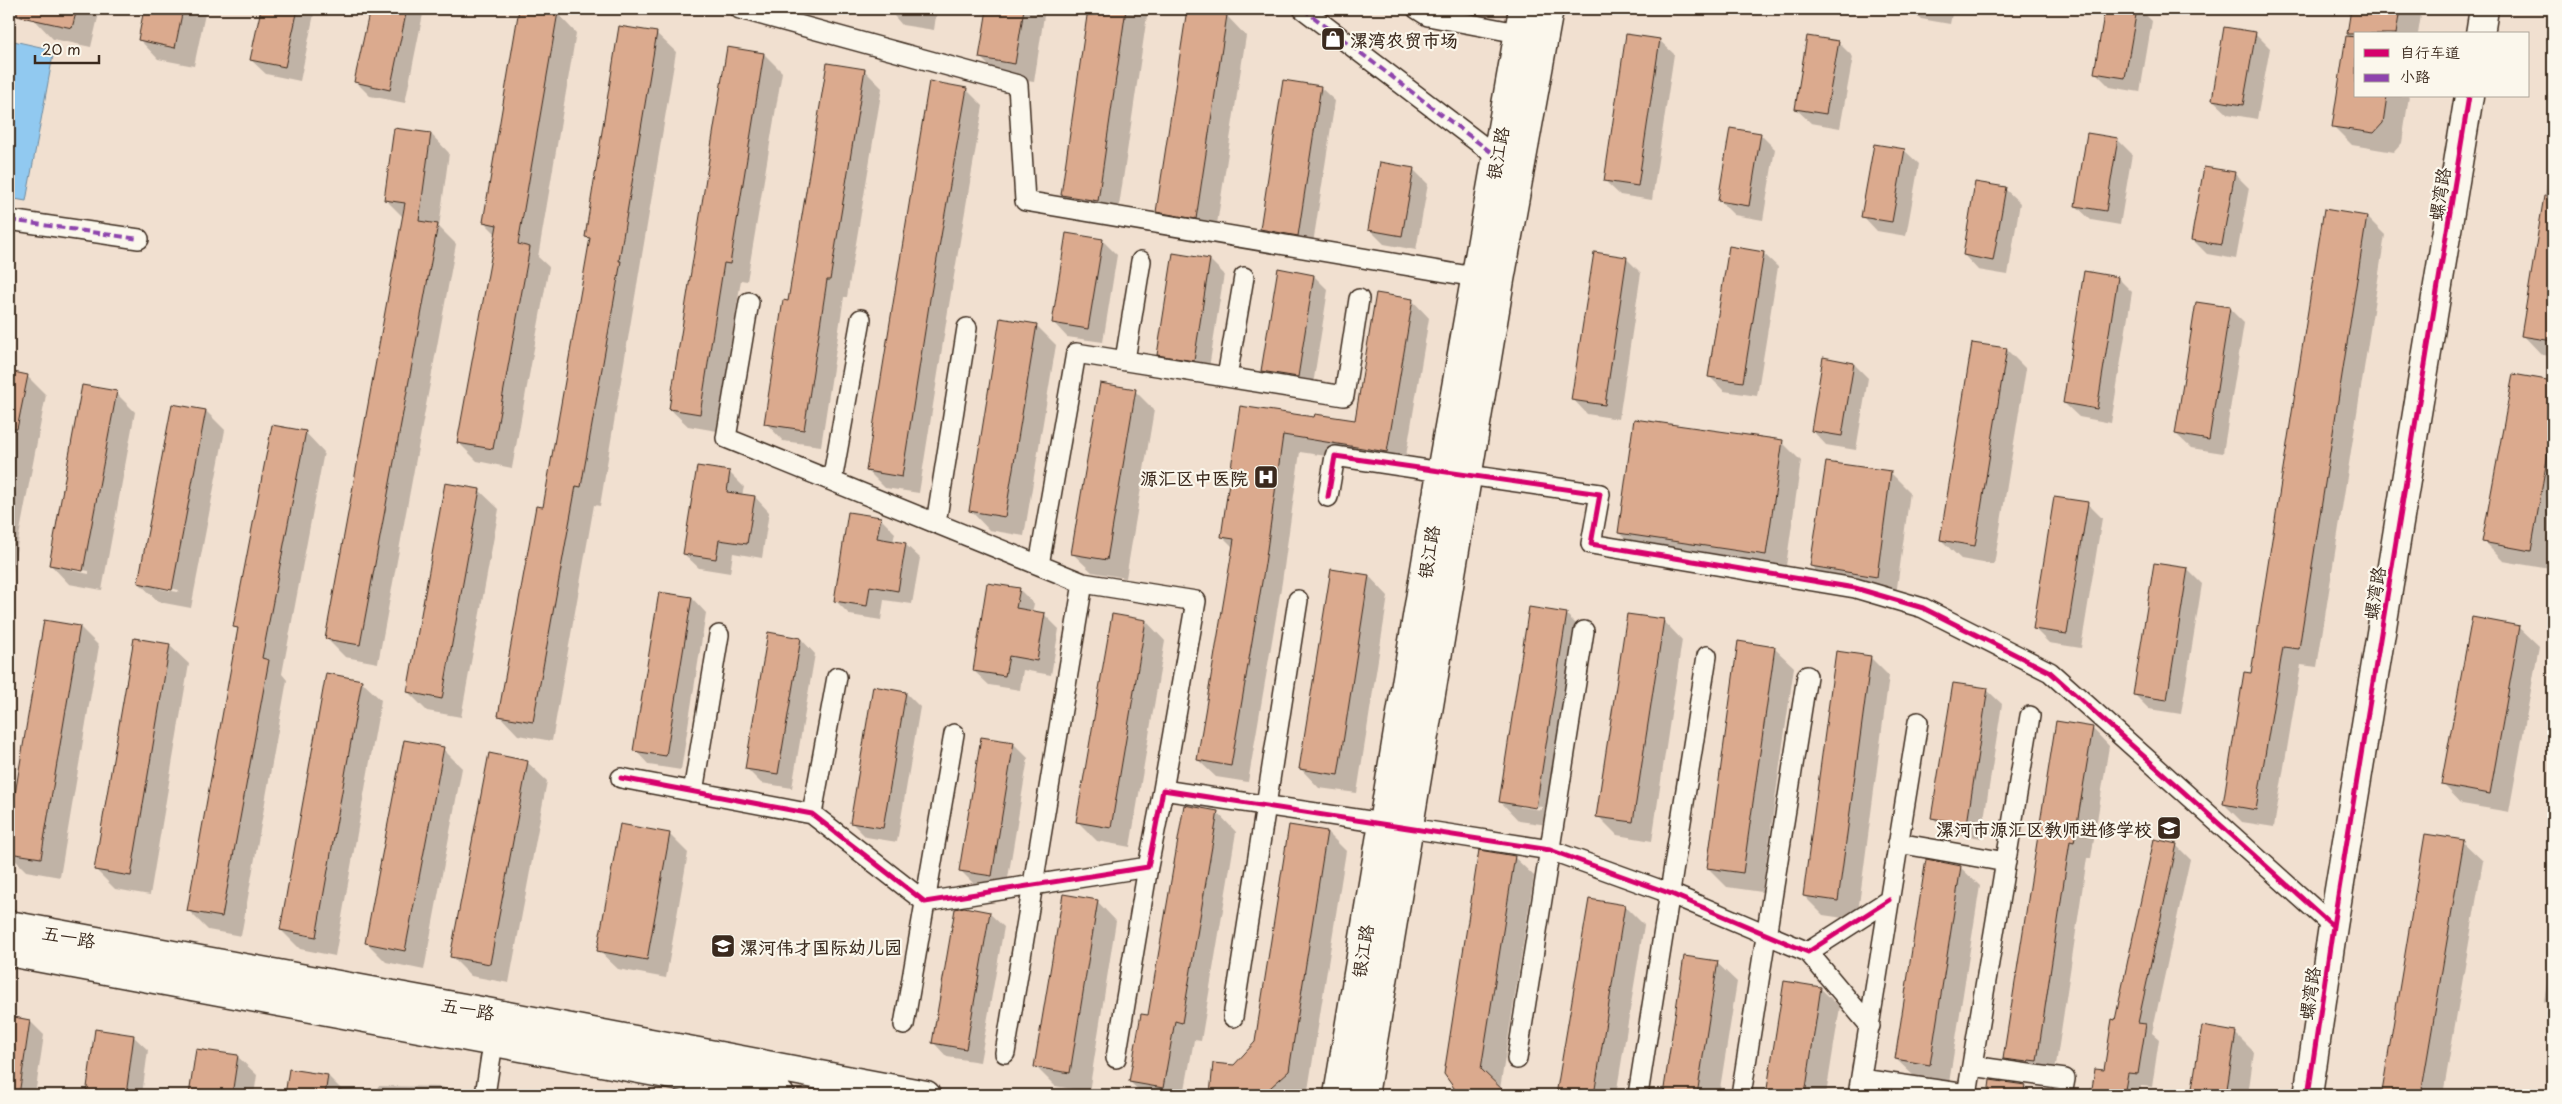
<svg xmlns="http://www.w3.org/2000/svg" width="2562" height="1104" font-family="'Playpen Sans','LXGW WenKai TC',sans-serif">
<rect width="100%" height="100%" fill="#f1e0d0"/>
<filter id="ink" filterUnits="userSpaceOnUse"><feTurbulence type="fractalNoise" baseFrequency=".02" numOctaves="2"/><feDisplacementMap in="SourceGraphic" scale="10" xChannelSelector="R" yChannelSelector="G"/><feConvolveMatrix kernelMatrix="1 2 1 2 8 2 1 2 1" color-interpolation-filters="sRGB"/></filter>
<g filter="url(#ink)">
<path fill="#91c9f0" stroke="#6f899c" d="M 9,40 L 54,50 L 26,201 L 9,198 Z"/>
<path fill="#0003" fill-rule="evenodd" d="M 36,9 L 100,9 L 91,47 L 53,39 L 34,19 Z
M 145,9 L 206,9 L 194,66 L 158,59 L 139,39 Z
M 262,9 L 315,9 L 300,81 L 266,74 L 251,60 Z
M 371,9 L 424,9 L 405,103 L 370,96 L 356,82 Z
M 520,9 L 557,13 L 576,33 L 538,257 L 549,267 L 512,468 L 477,461 L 458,442 L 496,234 L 484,222 Z
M 809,9 L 836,9 L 835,13 Z
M 888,9 L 937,9 L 934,30 L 902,25 Z
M 988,9 L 1045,9 L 1034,82 L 1000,77 L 981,58 Z
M 1090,9 L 1148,9 L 1117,220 L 1081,214 L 1062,195 Z
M 1910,9 L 1953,9 L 1950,24 L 1921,19 Z
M 2107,9 L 2140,9 L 2152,21 L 2140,92 L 2110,87 L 2096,73 Z
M 2352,9 L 2422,9 L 2418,34 L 2356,34 L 2356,96 L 2409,96 L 2402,143 L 2394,152 L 2352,145 L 2333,126 Z
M 1188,11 L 1227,16 L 1246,36 L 1215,237 L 1177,231 L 1157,211 Z
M 656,33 L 676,52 L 600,506 L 594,505 L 552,741 L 518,735 L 499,715 L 544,509 L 590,241 L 586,237 Z
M 2255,33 L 2270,48 L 2257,119 L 2228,114 L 2213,100 Z
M 1659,40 L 1674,54 L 1652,200 L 1620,195 L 1605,181 Z
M 1838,42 L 1853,57 L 1840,128 L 1811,123 L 1796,109 Z
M 728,48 L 764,54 L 782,72 L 747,281 L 741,280 L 717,431 L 688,426 L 670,409 Z
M 864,70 L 882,88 L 847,297 L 844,297 L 821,446 L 783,441 L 766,423 L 789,302 Z
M 1320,87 L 1335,101 L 1312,250 L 1276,243 L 1262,229 Z
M 966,89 L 983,106 L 947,317 L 919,493 L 885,488 L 868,471 Z
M 431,134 L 449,153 L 439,227 L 456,244 L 378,663 L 345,657 L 326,638 L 403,217 L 385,199 Z
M 1760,134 L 1775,149 L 1763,220 L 1734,215 L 1719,200 Z
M 2117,139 L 2132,154 L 2120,225 L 2091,220 L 2076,206 Z
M 2553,144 L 2553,356 L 2542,355 L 2523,335 Z
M 1904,150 L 1919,164 L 1906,236 L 1877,231 L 1863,216 Z
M 1413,169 L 1428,184 L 1416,250 L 1384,244 L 1369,229 Z
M 2234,173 L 2249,188 L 2236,259 L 2207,254 L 2193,240 Z
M 2005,189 L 2020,203 L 2008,275 L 1978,270 L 1964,255 Z
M 2325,210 L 2367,217 L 2385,235 L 2317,667 L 2301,665 L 2274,827 L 2242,822 L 2224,804 L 2252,674 Z
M 1102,240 L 1117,255 L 1103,342 L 1067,337 L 1053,322 Z
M 1763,253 L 1778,267 L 1757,396 L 1724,391 L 1710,377 Z
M 1626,258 L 1641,273 L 1619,419 L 1587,414 L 1573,399 Z
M 1210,260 L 1224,274 L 1208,374 L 1173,369 L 1158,354 Z
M 1314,276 L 1328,290 L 1312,391 L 1277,385 L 1262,371 Z
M 2118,278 L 2132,292 L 2111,423 L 2079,417 L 2064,403 Z
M 1412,300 L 1429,318 L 1404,468 L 1300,452 L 1282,582 L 1248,782 L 1216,777 L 1198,760 L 1234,548 L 1222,536 L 1242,407 L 1315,418 L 1356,422 Z
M 2229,308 L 2244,323 L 2223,453 L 2191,448 L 2176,434 Z
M 1001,320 L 1037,326 L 1056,345 L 1024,536 L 989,530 L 970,510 Z
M 1973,344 L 2007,350 L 2026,369 L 1994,565 L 1961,559 L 1941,540 Z
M 1854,364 L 1868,378 L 1856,450 L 1826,445 L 1812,430 Z
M 9,373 L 27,376 L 46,395 L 12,573 L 9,573 Z
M 2514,375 L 2553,382 L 2553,549 L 2550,569 L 2503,561 L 2484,542 Z
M 1135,391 L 1154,410 L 1126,578 L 1092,572 L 1072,553 Z
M 116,393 L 135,412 L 102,590 L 69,584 L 50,564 ZM 70,568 L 89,571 L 89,574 L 70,570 Z
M 173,405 L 206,411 L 225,430 L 191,608 L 159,602 L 139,583 ZM 160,586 L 179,590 L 178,592 L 160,589 Z
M 305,432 L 324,452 L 282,674 L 287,680 L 241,936 L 208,930 L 188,910 L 239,631 L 235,626 Z
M 1782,442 L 1801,461 L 1785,573 L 1639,552 L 1619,533 Z
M 729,472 L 744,487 L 742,495 L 755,497 L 769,512 L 762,558 L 733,553 L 730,573 L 699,568 L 684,554 Z
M 1891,473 L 1910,492 L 1896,595 L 1831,585 L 1811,566 Z
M 479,490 L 499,509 L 461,717 L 427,711 L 408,692 Z
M 2087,503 L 2102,518 L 2081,648 L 2049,643 L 2034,628 Z
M 880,518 L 895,533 L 893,542 L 905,544 L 920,558 L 912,604 L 884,600 L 881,620 L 850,615 L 835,600 Z
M 2187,569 L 2202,584 L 2181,714 L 2149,709 L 2134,694 Z
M 1369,576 L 1388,596 L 1357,793 L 1319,788 L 1300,768 Z
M 1019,589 L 1034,604 L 1032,612 L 1044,614 L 1059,629 L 1051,675 L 1023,670 L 1020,690 L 989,685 L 974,671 Z
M 692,598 L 706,613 L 681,770 L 649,765 L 635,750 Z
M 1566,614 L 1585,633 L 1555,826 L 1519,821 L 1500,801 ZM 1520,804 L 1542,807 L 1542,810 L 1520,807 Z
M 1663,620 L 1682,640 L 1652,841 L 1617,835 L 1598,816 Z
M 45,621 L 80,627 L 99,646 L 60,877 L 26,871 L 9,854 L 9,837 Z
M 1146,621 L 1165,641 L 1130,847 L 1097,841 L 1078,822 Z
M 9,624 L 12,627 L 9,643 Z
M 2519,627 L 2539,646 L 2509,812 L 2462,804 L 2443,784 Z
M 801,639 L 815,654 L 792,788 L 761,783 L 746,768 Z
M 169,645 L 189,664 L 150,895 L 115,889 L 96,870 Z
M 1774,648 L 1794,667 L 1762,892 L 1727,887 L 1708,868 Z
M 1870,657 L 1889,676 L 1857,920 L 1823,915 L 1804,896 Z
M 361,681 L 381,700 L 335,956 L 300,949 L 281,930 Z
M 1987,690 L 2002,704 L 1981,838 L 1947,832 L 1933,818 Z
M 906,693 L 920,707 L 897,842 L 866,837 L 851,822 Z
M 2092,728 L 2109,746 L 2091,858 L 2087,858 L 2054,1078 L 2022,1076 L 2005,1059 Z
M 1013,743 L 1028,758 L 1006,890 L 975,885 L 960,870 Z
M 443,749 L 462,768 L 424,970 L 386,962 L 367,943 Z
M 527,762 L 547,781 L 509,983 L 471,976 L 451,956 Z
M 1217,812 L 1236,832 L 1201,1041 L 1194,1040 L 1184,1095 L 1144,1095 L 1130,1082 Z
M 1327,832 L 1346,851 L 1308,1090 L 1303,1095 L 1211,1095 L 1214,1064 L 1235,1066 L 1256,1042 Z
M 669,834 L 688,853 L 666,978 L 618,969 L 598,950 Z
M 2463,842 L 2483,861 L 2443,1095 L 2387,1095 L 2383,1091 Z
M 2176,845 L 2190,859 L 2152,1033 L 2159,1039 L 2152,1087 L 2141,1086 L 2140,1095 L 2092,1095 L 2096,1070 L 2105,1072 L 2116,1021 Z
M 1514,857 L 1534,876 L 1500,1089 L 1506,1095 L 1460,1095 L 1445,1073 Z
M 1960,867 L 1980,886 L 1949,1083 L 1916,1078 L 1896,1059 Z
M 1590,900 L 1625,906 L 1644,925 L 1616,1095 L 1557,1095 Z
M 1097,901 L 1116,921 L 1089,1092 L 1055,1086 L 1036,1067 Z
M 989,913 L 1004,927 L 980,1062 L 947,1057 L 933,1042 Z
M 2553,948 L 2553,1010 L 2544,1001 Z
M 1685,958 L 1717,963 L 1737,982 L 1719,1095 L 1665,1095 Z
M 1785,983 L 1820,988 L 1840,1007 L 1826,1095 L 1768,1095 Z
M 9,1018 L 30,1021 L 44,1035 L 35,1095 L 9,1095 Z
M 2203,1028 L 2235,1033 L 2254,1052 L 2248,1095 L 2192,1095 Z
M 96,1031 L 133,1036 L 148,1050 L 142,1095 L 87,1095 Z
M 197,1050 L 237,1056 L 257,1075 L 254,1095 L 191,1095 Z
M 290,1070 L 328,1076 L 347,1095 L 286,1095 Z
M 1991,1081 L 2024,1086 L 2034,1095 L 1989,1095 Z
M 378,1086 L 443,1087 L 451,1095 L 376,1095 Z"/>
<path fill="#dbaa8e" stroke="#3b2a1e" d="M 17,9 L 77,9 L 72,28 L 17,16 Z
M 144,9 L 183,9 L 175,48 L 138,40 Z
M 261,9 L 298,9 L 285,67 L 250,60 Z
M 370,9 L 407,9 L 390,90 L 354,82 Z
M 519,9 L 558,12 L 518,244 L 530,247 L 493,449 L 457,443 L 497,225 L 483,222 Z
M 987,9 L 1024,9 L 1015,64 L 979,58 Z
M 1088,9 L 1126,9 L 1098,201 L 1061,195 Z
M 1187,9 L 1227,15 L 1196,219 L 1156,212 Z
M 2105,9 L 2137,9 L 2125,78 L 2094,73 Z
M 2351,9 L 2400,9 L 2396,34 L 2347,34 Z
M 619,26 L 657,32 L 619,261 L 621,261 L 581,487 L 576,486 L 533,722 L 498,716 L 536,506 L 543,507 L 590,238 L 585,237 Z
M 2224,27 L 2256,32 L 2243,105 L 2212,100 Z
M 1626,34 L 1660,39 L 1638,186 L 1604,181 Z
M 1807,36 L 1839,41 L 1826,114 L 1795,109 Z
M 2346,36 L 2356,37 L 2356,96 L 2387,96 L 2383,123 L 2374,133 L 2332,127 Z
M 727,47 L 764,53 L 730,264 L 724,263 L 700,414 L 669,409 Z
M 827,63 L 865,69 L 830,280 L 827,280 L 804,430 L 764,424 L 783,300 L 788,301 Z
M 1283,80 L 1321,86 L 1298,236 L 1260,229 Z
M 929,81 L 967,88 L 930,299 L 902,477 L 866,471 Z
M 394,128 L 431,133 L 419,221 L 438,224 L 360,645 L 325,639 L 405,203 L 384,200 Z
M 1730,128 L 1761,133 L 1749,206 L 1718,201 Z
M 2087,133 L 2118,138 L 2106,211 L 2075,206 Z
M 1874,144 L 1905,149 L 1892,222 L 1861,217 Z
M 1380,162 L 1414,168 L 1402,236 L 1368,230 Z
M 2204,167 L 2235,172 L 2222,245 L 2191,240 Z
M 1975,182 L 2006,187 L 1993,261 L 1963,255 Z
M 2544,196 L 2553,197 L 2553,341 L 2521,336 Z
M 2324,209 L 2367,216 L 2299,649 L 2283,647 L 2256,810 L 2223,804 L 2244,672 L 2251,673 Z
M 1066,233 L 1103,239 L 1088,329 L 1052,323 Z
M 1729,246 L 1764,252 L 1743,382 L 1708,377 Z
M 1594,252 L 1627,257 L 1605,405 L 1571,400 Z
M 1173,253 L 1210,259 L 1194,361 L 1157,355 Z
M 1278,268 L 1314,275 L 1298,377 L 1261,371 Z
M 2084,271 L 2118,277 L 2097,409 L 2063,403 Z
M 1376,293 L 1413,299 L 1387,452 L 1283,435 L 1265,564 L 1231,766 L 1197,760 L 1234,539 L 1221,537 L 1240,406 L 1314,417 L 1315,414 L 1355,420 Z
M 2196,302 L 2230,307 L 2209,440 L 2175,434 Z
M 1000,318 L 1037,324 L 1005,517 L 969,511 Z
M 1972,343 L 2007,348 L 1975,546 L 1940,540 Z
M 1823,357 L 1854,363 L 1842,436 L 1811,431 Z
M 9,371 L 28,375 L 17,429 L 9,429 Z
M 2513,374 L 2553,381 L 2553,425 L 2531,551 L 2482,542 Z
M 1100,383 L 1136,389 L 1107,560 L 1071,554 Z
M 82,385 L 117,391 L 83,571 L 49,565 Z
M 172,404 L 206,410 L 172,590 L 138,583 Z
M 1634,419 L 1783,440 L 1766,555 L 1618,533 Z
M 272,425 L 306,431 L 262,658 L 269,660 L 222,917 L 187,911 L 238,628 L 233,627 Z
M 1826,462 L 1891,471 L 1877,577 L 1810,566 Z
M 697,466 L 730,471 L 727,492 L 755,496 L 747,544 L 719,540 L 716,559 L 683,554 Z
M 445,483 L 480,489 L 442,699 L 407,692 Z
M 2054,497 L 2088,502 L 2067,634 L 2033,629 Z
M 848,512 L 881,517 L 877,538 L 906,543 L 898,591 L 870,586 L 867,606 L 834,601 Z
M 2154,563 L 2188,568 L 2167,700 L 2133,695 Z
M 1331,569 L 1369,575 L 1338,775 L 1299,769 Z
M 987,583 L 1020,588 L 1016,608 L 1045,613 L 1037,661 L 1009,656 L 1005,676 L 973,671 Z
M 659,592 L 692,597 L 666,756 L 633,751 Z
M 1529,607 L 1567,613 L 1536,808 L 1499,802 Z
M 1112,614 L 1146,620 L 1111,828 L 1076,822 Z
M 1627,614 L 1664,619 L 1633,822 L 1596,817 Z
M 2472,617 L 2520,626 L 2490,794 L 2441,785 Z
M 44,620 L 80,626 L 41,858 L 9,853 L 9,830 Z
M 768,632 L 801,638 L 778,774 L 745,769 Z
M 134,638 L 170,644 L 131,876 L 94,870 Z
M 1738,641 L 1775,647 L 1743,873 L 1707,868 Z
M 1836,651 L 1871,656 L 1838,901 L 1803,896 Z
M 326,673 L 362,680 L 316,937 L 280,930 Z
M 1953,683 L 1988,688 L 1967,824 L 1931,818 Z
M 873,686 L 906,692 L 883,828 L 850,823 Z
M 2056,721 L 2093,727 L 2074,842 L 2070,841 L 2037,1061 L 2029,1060 L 2028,1062 L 2003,1059 Z
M 981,737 L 1014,742 L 992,876 L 959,871 Z
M 404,740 L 444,747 L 405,951 L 365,943 Z
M 489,753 L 528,761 L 490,964 L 450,957 Z
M 1184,805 L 1218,811 L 1182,1023 L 1175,1021 L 1163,1088 L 1129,1082 L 1141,1014 L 1148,1015 Z
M 620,824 L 670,833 L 647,960 L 597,951 Z
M 1289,825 L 1327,831 L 1289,1071 L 1262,1095 L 1210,1095 L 1213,1063 L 1234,1065 L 1255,1042 Z
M 2425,834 L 2464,840 L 2421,1095 L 2403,1095 L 2382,1092 Z
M 2154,839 L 2177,844 L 2138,1023 L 2146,1024 L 2138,1074 L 2128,1073 L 2124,1095 L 2091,1095 L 2095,1069 L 2104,1070 L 2112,1019 L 2115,1020 Z
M 1479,850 L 1515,856 L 1481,1069 L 1508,1095 L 1459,1095 L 1444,1074 Z
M 1926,859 L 1961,866 L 1930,1065 L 1895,1059 Z
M 1063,894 L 1098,900 L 1070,1073 L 1034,1067 Z
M 1589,899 L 1625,905 L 1594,1095 L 1556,1095 Z
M 964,907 L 990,912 L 966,1049 L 932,1043 L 955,909 Z
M 1684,956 L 1718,961 L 1697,1095 L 1663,1095 Z
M 1784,981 L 1821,987 L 1805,1095 L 1766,1095 Z
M 9,1016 L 30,1020 L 19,1095 L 9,1095 Z
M 2202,1026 L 2236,1032 L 2226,1095 L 2191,1095 Z
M 95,1029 L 134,1035 L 126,1095 L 86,1095 Z
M 196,1049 L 238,1055 L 232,1095 L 189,1095 Z
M 289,1069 L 328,1075 L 325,1095 L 285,1095 Z
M 1990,1080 L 2025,1085 L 2023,1095 L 1988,1095 Z"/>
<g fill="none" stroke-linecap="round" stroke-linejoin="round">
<defs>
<path id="street" d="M 740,9 L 1018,85 L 1025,201 L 1475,277
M 1303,9 L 1496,156
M 1417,9 L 1428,16 L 1518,33
M 9,220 L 139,239
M 749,302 L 726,438 L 1083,583 L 1196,601 L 1163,790
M 1125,360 L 1141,261
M 1227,377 L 1244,277
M 1468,475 L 1600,494 L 1591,544 L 1855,588 L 1923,608 L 2050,672 L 2333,926
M 832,481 L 861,319
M 1328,497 L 1335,456 L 1441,472
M 936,523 L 967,328
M 1039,565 L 1076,353 L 1344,396 L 1359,299
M 621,778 L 812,814 L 925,902 L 1148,867 L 1163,790 L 1383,823
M 693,792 L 719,635
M 812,814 L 837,677
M 1409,828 L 1550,850 L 1669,893 L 1808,952 L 1889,900
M 1898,843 L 2006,862
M 1808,952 L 1870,1026
M 1233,1017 L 1298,600
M 904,1025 L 954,734
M 1005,1053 L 1083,583
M 1116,1058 L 1148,867
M 1517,1059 L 1584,631
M 1972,1066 L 2065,1079 L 2062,1095
M 1861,1079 L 1967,1094
M 485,1095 L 495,1030
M 1638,1095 L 1707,656
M 1741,1095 L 1807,676
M 1858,1095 L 1918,722
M 1967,1095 L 2030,716"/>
<path id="secondary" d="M 2480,34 L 2484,9
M 9,925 L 497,1014 L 926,1095
M 9,952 L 780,1095
M 1338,1095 L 1441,472 L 1523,9
M 1364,1095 L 1500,280 L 1549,9
M 2308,1095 L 2333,926 L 2469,96"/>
</defs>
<use href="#street" stroke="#3b2a1e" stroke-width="22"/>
<use href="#secondary" stroke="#3b2a1e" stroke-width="31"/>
<use href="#street" stroke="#fbf7ec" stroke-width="19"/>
<use href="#secondary" stroke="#fbf7ec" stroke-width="28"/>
<path stroke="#8e44ad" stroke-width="4" stroke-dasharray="8 4" stroke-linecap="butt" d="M 1303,9 L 1496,156
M 9,220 L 139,239"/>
<defs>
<path id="cycleway" d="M 1328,497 L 1335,456 L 1600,494 L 1591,544 L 1855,588 L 1923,608 L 2050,672 L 2333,926
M 621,778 L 812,814 L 925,902 L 1148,867 L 1163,790 L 1550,850 L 1669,893 L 1808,952 L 1889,900
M 2308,1095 L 2333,926 L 2469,96"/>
</defs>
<use href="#cycleway" stroke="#fbf7ec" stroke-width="8"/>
<use href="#cycleway" stroke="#d6006c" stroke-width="5"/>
</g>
</g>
<defs>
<symbol id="shop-square" viewBox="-11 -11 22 22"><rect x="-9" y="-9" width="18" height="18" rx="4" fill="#3b2a1e" stroke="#fbf7ec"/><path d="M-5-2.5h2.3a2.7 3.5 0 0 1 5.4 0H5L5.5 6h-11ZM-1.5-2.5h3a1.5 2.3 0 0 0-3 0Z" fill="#fff"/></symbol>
<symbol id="hospital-square" viewBox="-11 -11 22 22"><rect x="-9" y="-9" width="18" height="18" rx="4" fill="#3b2a1e" stroke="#fbf7ec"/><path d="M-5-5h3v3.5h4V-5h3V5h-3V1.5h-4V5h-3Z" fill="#fff"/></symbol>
<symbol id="school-square" viewBox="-11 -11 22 22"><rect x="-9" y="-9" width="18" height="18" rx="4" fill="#3b2a1e" stroke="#fbf7ec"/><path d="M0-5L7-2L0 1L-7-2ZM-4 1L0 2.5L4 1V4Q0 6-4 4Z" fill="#fff"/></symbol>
</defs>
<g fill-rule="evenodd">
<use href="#shop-square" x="1319" y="25" width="28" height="28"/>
<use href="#hospital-square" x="1252" y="463" width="28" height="28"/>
<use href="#school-square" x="2155" y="814" width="28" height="28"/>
<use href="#school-square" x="709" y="932" width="28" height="28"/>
</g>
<g text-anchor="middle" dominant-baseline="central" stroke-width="4.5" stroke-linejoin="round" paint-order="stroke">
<g font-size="18" font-weight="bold" fill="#3b2a1e" stroke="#fbf7ec" text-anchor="start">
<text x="1350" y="39">漯湾农贸市场</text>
<text x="1248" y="477" text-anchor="end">源汇区中医院</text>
<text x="2152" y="828" text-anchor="end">漯河市源汇区教师进修学校</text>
<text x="740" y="946">漯河伟才国际幼儿园</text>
</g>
<g font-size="18" fill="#3b2a1e" stroke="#fbf7ec">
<text transform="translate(1497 153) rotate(-80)">银江路</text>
<text transform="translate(2439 194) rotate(-81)">螺湾路</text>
<text transform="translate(1428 552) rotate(-81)">银江路</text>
<text transform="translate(2374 593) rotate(-81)">螺湾路</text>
<text transform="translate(69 936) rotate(10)">五一路</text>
<text transform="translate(1362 951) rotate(-81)">银江路</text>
<text transform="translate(2309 993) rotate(-82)">螺湾路</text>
<text transform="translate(468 1008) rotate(10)">五一路</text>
</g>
</g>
<rect width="2562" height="1104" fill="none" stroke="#fbf7ec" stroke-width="30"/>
<rect x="15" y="15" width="2532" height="1074" fill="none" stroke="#3b2a1e" stroke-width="2" filter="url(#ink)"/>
<rect x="2354" y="32" width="175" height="65" fill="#fbf7ec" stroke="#aea59a"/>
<rect x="2364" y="49" width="25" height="8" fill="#d6006c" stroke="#aea59a"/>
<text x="2400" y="58" font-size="15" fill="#3b2a1e">自行车道</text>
<rect x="2364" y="74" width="25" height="8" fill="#8e44ad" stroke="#aea59a"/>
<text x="2400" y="82" font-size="15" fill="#3b2a1e">小路</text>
<path d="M35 55v8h64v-8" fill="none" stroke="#3b2a1e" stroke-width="2.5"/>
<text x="42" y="55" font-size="15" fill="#3b2a1e" stroke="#fbf7ec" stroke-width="4" paint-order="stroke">20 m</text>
</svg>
